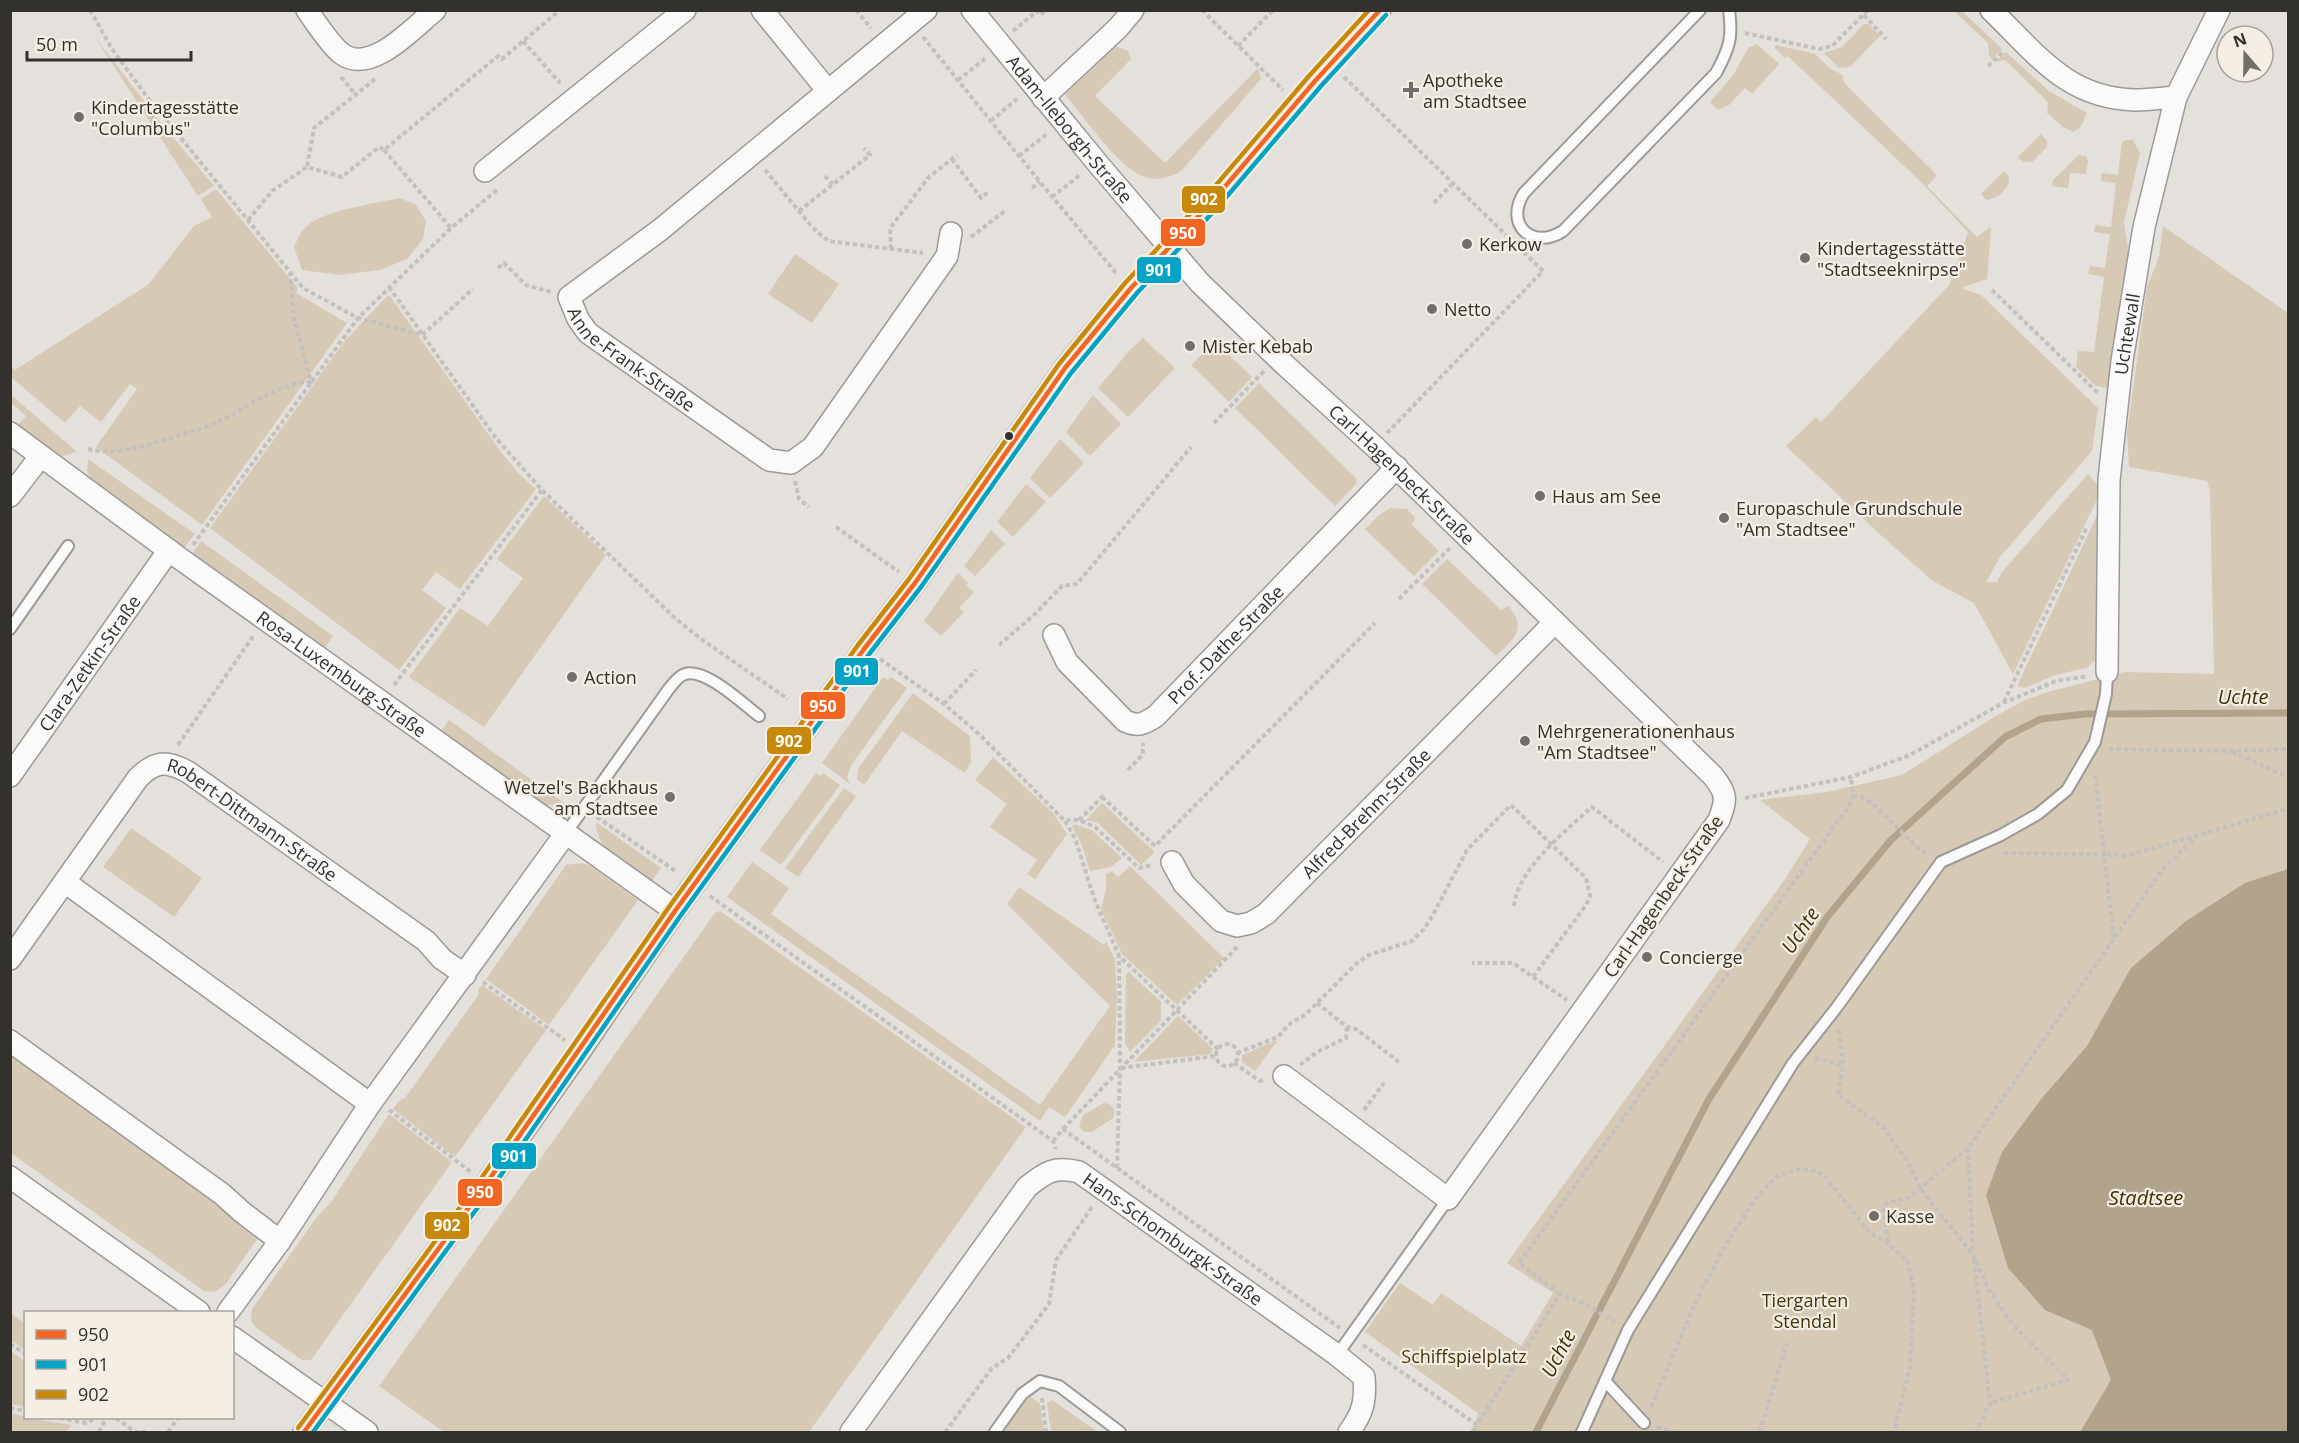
<svg xmlns="http://www.w3.org/2000/svg" width="2299" height="1443" font-family="'Open Sans',sans-serif">
<rect width="100%" height="100%" fill="#e4e0dc"/>
<path fill="#d6c9b6" d="M 1954,11 L 1962,11 L 2002,49 L 1992,59 L 1989,56 L 1988,43 Z
M 1864,24 L 1868,24 L 1880,36 L 1850,67 L 1839,68 L 1824,53 L 1842,47 Z
M 95,37 L 156,117 L 214,186 L 198,196 Z
M 1757,44 L 1779,64 L 1752,94 L 1745,88 L 1729,105 L 1718,110 L 1710,102 L 1734,74 L 1748,48 Z
M 1776,45 L 1815,54 L 1831,69 L 1843,75 L 1843,80 L 1848,87 L 1937,175 L 1927,186 L 1977,237 L 1990,227 L 1991,229 L 1987,279 L 1961,288 L 1981,295 L 2098,408 L 2092,451 L 2000,557 L 1986,582 L 1997,582 L 2002,572 L 2088,474 L 2102,489 L 2013,674 L 1974,603 L 1933,581 L 1884,538 L 1786,446 L 1816,417 L 1821,422 L 1950,284 L 1968,232 L 1919,180 L 1788,56 L 1785,58 L 1774,47 Z
M 1116,46 L 1128,51 L 1131,59 L 1095,96 L 1165,163 L 1258,68 L 1261,79 L 1182,170 C 1170,179 1152,182 1138,174 C 1113,160 1084,117 1065,94 Z
M 2006,52 L 2049,91 L 2087,113 L 2080,128 L 2073,132 L 2063,127 L 2047,113 L 2048,102 L 2005,60 L 1995,62 Z
M 2041,134 L 2047,141 L 2047,147 L 2032,162 L 2023,162 L 2018,157 Z
M 2126,140 L 2133,140 L 2140,153 L 2124,222 L 2129,255 L 2111,382 L 2108,388 L 2096,386 L 2076,367 L 2078,351 L 2094,352 L 2104,277 L 2088,274 L 2090,266 L 2105,268 L 2110,234 L 2094,232 L 2095,225 L 2111,227 L 2116,183 L 2101,181 L 2102,173 L 2118,175 L 2122,142 Z
M 2079,155 L 2086,156 L 2088,160 L 2086,174 L 2070,173 L 2068,188 L 2052,186 L 2053,180 Z
M 2004,171 L 2009,177 C 2010,189 1997,199 1986,200 L 1981,194 Z
M 216,189 L 298,288 L 296,293 L 347,323 L 202,525 L 96,447 L 137,389 L 130,384 L 101,422 L 80,406 L 65,423 L 11,377 L 10,365 L 15,370 L 149,284 L 194,226 L 212,217 L 201,199 Z
M 400,198 L 416,205 L 426,221 L 423,239 L 407,259 L 380,270 L 340,275 L 302,270 L 294,247 C 298,239 301,230 309,224 C 329,210 375,203 400,198 Z
M 2163,226 L 2288,313 L 2288,1432 L 1470,1432 L 1479,1414 L 1365,1332 L 1400,1283 L 1433,1305 L 1441,1293 L 1521,1346 L 1553,1293 L 1507,1263 L 1785,879 L 1810,839 L 1760,800 L 1827,792 L 1902,775 L 1994,717 L 2025,700 L 2048,692 L 2125,672 L 2214,674 L 2210,491 L 2207,481 L 2129,467 L 2127,433 L 2147,287 L 2159,257 Z
M 795,254 L 839,284 L 812,323 L 768,294 Z
M 387,296 L 390,296 L 501,452 L 519,474 L 536,489 L 460,589 L 436,572 L 422,590 L 446,608 L 399,670 L 210,528 L 344,342 Z
M 1143,338 L 1175,368 L 1128,417 L 1098,388 L 1130,350 Z
M 1216,342 L 1252,377 L 1229,402 L 1191,365 Z
M 1259,383 L 1357,479 L 1356,484 L 1335,506 L 1235,408 Z
M 10,394 L 77,452 L 58,457 L 16,427 L 26,416 L 11,403 Z
M 1093,395 L 1121,424 L 1090,456 L 1066,432 Z
M 1060,439 L 1084,463 L 1050,498 L 1030,478 Z
M 88,459 L 195,534 L 183,549 L 94,485 L 87,471 Z
M 1026,484 L 1046,502 L 1013,537 L 997,522 Z
M 544,496 L 606,555 L 484,727 L 409,677 L 460,608 L 488,626 L 523,578 L 497,559 Z
M 1390,508 L 1407,509 L 1415,518 L 1412,525 L 1439,551 L 1414,576 L 1365,529 L 1378,516 Z
M 2100,509 L 2097,659 L 2086,668 L 2055,675 L 2024,688 L 2017,686 Z
M 991,530 L 1005,544 L 975,576 L 964,566 Z
M 201,541 L 333,636 L 324,649 L 192,554 Z
M 1447,559 L 1501,610 L 1508,606 C 1528,628 1514,639 1496,656 L 1422,584 Z
M 958,573 L 968,583 L 966,585 L 974,592 L 959,608 L 964,612 L 941,636 L 924,621 Z
M 883,677 L 888,680 L 891,677 L 907,688 L 852,764 L 847,777 L 850,784 L 822,763 Z
M 913,693 L 970,736 L 971,762 L 965,773 L 902,731 L 864,785 L 857,779 L 858,769 Z
M 449,720 L 565,804 L 544,805 L 440,733 Z
M 993,757 L 1053,813 L 1067,834 L 1035,879 L 1027,874 L 1037,860 L 990,827 L 1007,804 L 975,780 Z
M 816,773 L 820,776 L 823,773 L 840,785 L 781,865 L 760,850 Z
M 844,788 L 856,796 L 798,877 L 785,868 Z
M 1102,803 L 1155,852 L 1141,865 L 1098,823 L 1086,820 Z
M 596,822 L 661,868 L 652,881 C 629,866 596,853 596,822 Z
M 1075,824 L 1093,831 L 1122,858 L 1111,867 L 1090,871 L 1081,843 L 1072,826 Z
M 131,828 L 202,878 L 174,917 L 103,867 Z
M 752,862 L 789,888 L 771,914 L 1040,1105 L 1110,1006 L 1007,904 L 1019,887 L 1104,945 L 1106,941 L 1115,959 L 1117,997 L 1115,1045 L 1065,1117 L 1049,1107 L 1040,1121 L 727,897 Z
M 582,863 L 590,866 L 638,900 L 549,1025 L 486,979 L 566,865 Z
M 1130,866 L 1224,958 L 1177,1005 L 1122,954 L 1101,909 L 1106,890 L 1106,874 L 1112,871 L 1118,877 Z
M 720,911 L 1026,1127 L 809,1432 L 444,1432 L 379,1386 L 715,913 Z
M 1129,972 L 1161,1002 L 1161,1021 L 1130,1052 L 1125,1043 L 1126,974 Z
M 482,985 L 546,1030 L 455,1157 L 393,1109 L 401,1099 L 405,1098 L 479,994 L 478,990 Z
M 1178,1016 L 1213,1049 L 1211,1054 L 1134,1062 Z
M 1278,1040 L 1255,1071 L 1242,1062 L 1242,1055 Z
M 11,1054 L 238,1217 L 257,1234 L 258,1238 L 225,1285 L 214,1292 L 204,1291 L 11,1153 Z
M 1104,1103 C 1112,1104 1117,1110 1113,1118 L 1092,1132 L 1084,1132 L 1079,1126 L 1083,1115 Z
M 389,1114 L 452,1162 L 311,1360 L 302,1360 L 256,1328 L 251,1321 L 252,1309 L 316,1218 L 331,1202 Z
M 11,1313 L 25,1324 L 25,1350 L 11,1340 Z
M 11,1351 L 25,1362 L 25,1407 L 11,1404 Z
M 1031,1397 L 1040,1404 L 1044,1432 L 1003,1432 L 1025,1400 Z
M 1052,1400 L 1098,1432 L 1051,1432 L 1047,1403 Z
M 10,1413 L 25,1416 L 26,1418 L 72,1425 L 66,1432 L 11,1432 Z"/>
<path fill="#b2a38b" d="M 2288,869 L 2288,1432 L 2080,1432 L 2111,1380 L 2092,1330 L 2045,1310 L 2008,1268 L 1986,1195 L 2002,1152 L 2042,1098 L 2087,1046 L 2131,968 L 2186,921 L 2245,883 Z"/>
<g fill="none" stroke-linecap="round" stroke-linejoin="round">
<path stroke="#b2a38b" stroke-width="7" d="M 1536,1432 L 1709,1099 L 1828,916 L 1891,840 L 2005,737 L 2041,719 L 2085,714 L 2288,713"/>
<defs>
<path id="lane" d="M 1700,10 L 1524,193 C 1504,224 1532,251 1563,231 L 1716,73 C 1729,49 1733,38 1729,10
M 10,629 L 68,546
M 566,833 L 668,690 C 672,685 678,676 685,674 C 706,668 743,704 759,716
M 1337,1355 L 1448,1199
M 1605,1381 L 1644,1423
M 995,1432 L 1022,1394 L 1040,1381 L 1059,1386 L 1120,1432
M 1582,1432 L 1628,1330 L 1793,1063 L 1837,1007 L 1941,862 L 2001,835 L 2038,814 L 2067,790 L 2095,742 L 2106,694 L 2107,672"/>
<g id="street">
<path d="M 307,10 C 316,23 330,45 342,54 C 371,75 413,28 435,10"/>
<path d="M 762,10 L 828,91"/>
<path id="s1" d="M 926,10 L 660,230 L 569,297 L 578,319 L 588,333 L 769,460 L 791,463 L 813,447 L 947,256 L 951,233"/>
<path id="s2" d="M 972,10 L 1099,165 L 1200,283 L 1285,365 L 1374,446 L 1713,776 C 1727,794 1727,798 1719,820 L 1448,1199 L 1284,1076"/>
<path d="M 1991,10 C 2037,54 2066,98 2135,100 C 2149,100 2163,98 2176,97"/>
<path d="M 1043,98 L 1118,28 L 1133,10"/>
<path d="M 485,171 L 685,10"/>
<path id="s3" d="M 10,433 L 182,560 L 675,911"/>
<path d="M 10,496 L 40,457"/>
<path id="s4" d="M 1054,635 L 1067,662 L 1125,721 C 1138,727 1144,724 1156,716 L 1397,467"/>
<path id="s5" d="M 2107,672 L 2109,480 L 2122,361 L 2144,227 L 2176,97 L 2219,10"/>
<path id="s6" d="M 10,776 L 169,550"/>
<path id="s7" d="M 1172,862 L 1184,884 L 1221,921 L 1237,926 L 1251,923 L 1266,914 L 1555,622"/>
<path d="M 65,882 L 370,1104"/>
<path id="s8" d="M 10,959 L 138,778 C 155,761 166,760 188,772 L 426,941 L 442,959 L 465,975"/>
<path d="M 10,1041 L 222,1194 L 242,1212 L 280,1241"/>
<path d="M 10,1177 L 199,1312"/>
<path d="M 228,1312 L 280,1241 L 370,1104 L 566,833"/>
<path d="M 232,1337 L 367,1432"/>
<path d="M 304,1432 L 486,1184 L 580,1051 L 675,911 L 864,649 L 915,583 L 1065,368 L 1131,288 L 1211,203 L 1315,81 L 1380,10"/>
<path id="s9" d="M 851,1432 L 1027,1187 C 1046,1172 1054,1166 1079,1172 L 1337,1355 L 1364,1377 C 1366,1401 1363,1413 1349,1432"/>
</g>
</defs>
<use href="#lane" stroke="#9c9996" stroke-width="14"/>
<use href="#street" stroke="#9c9996" stroke-width="24"/>
<path stroke="#c2c1be" stroke-width="4" stroke-dasharray="4.5 3" stroke-linecap="butt" d="M 90,10 L 112,49 L 145,94 L 303,288 L 358,318 L 422,335 L 473,289
M 856,10 L 871,28
M 1036,10 L 1040,15 L 1046,10
M 1202,10 L 1283,90
M 1864,15 L 1886,39
M 1013,31 L 1037,11
M 1745,33 L 1819,49 L 1832,46 L 1868,10
M 923,37 L 1040,182 L 1116,273
M 523,41 L 560,83
M 1238,46 L 1273,10
M 1988,66 L 2003,52
M 341,77 L 356,95
M 1344,77 L 1506,235
M 375,79 L 314,128 L 307,167 L 342,177 L 379,147 L 384,150 L 498,56 L 502,59 L 560,10
M 958,80 L 986,58
M 991,121 L 1018,98
M 384,150 L 451,228
M 1019,156 L 1047,134
M 952,159 L 981,198 L 988,192
M 765,170 L 812,227 L 828,241 L 923,253
M 825,176 L 832,184
M 1032,188 L 1040,182
M 1052,197 L 1080,175
M 1434,203 L 1453,183
M 799,211 L 870,155 L 864,148
M 248,220 L 272,191 L 307,167
M 971,237 L 1006,210
M 891,249 L 890,228 L 929,177 L 957,155
M 498,268 L 504,263 L 526,285 L 551,292
M 389,287 L 495,437 L 542,490 L 676,619 L 701,639 L 788,699
M 1992,290 L 2099,394
M 1214,423 L 1264,371
M 1387,433 L 1543,271 L 1520,249
M 88,449 C 117,456 145,446 173,437 C 189,432 204,429 220,421 C 250,406 276,383 311,382 L 294,319 L 290,272
M 795,481 L 799,499 L 809,507
M 836,527 L 899,572
M 193,545 L 358,318 L 451,228 L 497,190
M 1399,599 L 1451,547
M 999,645 L 1034,615 L 1062,586 L 1077,584 L 1191,447
M 880,659 L 944,704 L 979,734 L 1064,820 L 1079,820 L 1095,827 L 1139,868 L 1153,865
M 394,685 L 542,490
M 2004,702 L 2087,527
M 944,704 L 976,670
M 178,745 L 254,635
M 2109,749 L 2229,751 L 2288,749
M 2232,752 L 2288,777
M 1128,770 L 1143,754 L 1143,743
M 2095,775 L 2104,854 L 2126,856 L 2288,809
M 1853,796 L 1864,798 L 1873,804 L 1918,848 L 1927,854
M 1102,797 L 1155,846 L 1375,623
M 1745,798 L 1851,777 L 1910,755 L 2003,703 L 2056,681 L 2088,676
M 597,817 L 677,872
M 1079,820 L 1105,794
M 1065,821 L 1075,838 L 1094,898 L 1119,956 L 1218,1049
M 2004,853 L 2104,854 L 2114,938
M 710,896 L 1053,1141 L 1056,1149
M 1514,906 C 1517,870 1566,830 1592,807 L 1663,862
M 1533,977 L 1567,1000
M 483,982 L 565,1040
M 1317,1003 L 1347,1027 L 1356,1029 L 1399,1062
M 1839,1030 L 1843,1065 L 1838,1095 L 1884,1128 L 1908,1162 L 1921,1189 L 1973,1255 L 1989,1290 L 2013,1325 L 2068,1380 L 1990,1403
M1216 1055a11 11 0 1 1 22 0a11 11 0 1 1-22 0Z
M 1237,1053 L 1278,1037 L 1288,1025 L 1306,1014 L 1357,963 L 1369,955 L 1412,941 L 1424,929 L 1433,915 L 1467,850 L 1511,805 L 1586,878 L 1590,896 L 1586,905 L 1533,977 L 1513,963 L 1472,963
M 1815,1058 L 1843,1065
M 1234,1063 L 1260,1081 L 1264,1080
M 1300,1065 L 1317,1052 L 1346,1038 L 1347,1027
M 1121,1068 L 1216,1056
M 389,1110 L 471,1172
M 1364,1110 L 1384,1083
M 1063,1129 L 1239,945
M 1053,1141 L 1063,1129 L 1340,1328
M 1968,1148 L 1973,1253
M 1117,1168 L 1120,1069 L 1119,956
M 1888,1242 L 1883,1210 L 1887,1203 L 1910,1197 L 1968,1148 L 2161,871 L 2199,834
M 1974,1260 L 1990,1403 L 1976,1432
M 1560,1294 L 1519,1263 L 1848,807 L 1853,796 L 1851,777
M 10,1344 L 26,1354
M 1363,1345 L 1477,1425 L 1560,1294 L 1583,1303 L 1615,1322
M 1042,1398 L 1046,1432
M 1651,1407 L 1695,1303 L 1729,1239 L 1756,1198 L 1776,1177 L 1795,1170 L 1809,1169 L 1823,1174 L 1870,1233 L 1888,1243 L 1908,1262 L 1914,1289 L 1910,1367 L 1894,1432
M 10,1408 L 26,1411
M 60,1418 L 86,1423 L 97,1418
M 116,1418 L 135,1432 L 148,1432
M 1657,1427 L 1674,1432
M 99,1432 L 106,1418
M 168,1432 L 178,1418
M 945,1432 L 992,1368 L 1008,1358 L 1049,1304 L 1056,1260 L 1092,1207
M 1473,1432 L 1477,1425
M 1760,1432 L 1787,1343"/>
<use href="#lane" stroke="#fbfafa" stroke-width="10"/>
<use href="#street" stroke="#fbfafa" stroke-width="21"/>
<defs>
<path id="bus-1" d="M 304,1432 L 486,1184 L 675,911 L 864,649 L 915,583 L 1065,368 L 1131,288 L 1211,203 L 1315,81 L 1380,10"/>
<path id="bus-2" d="M 313,1432 L 492,1188 L 681,915 L 870,653 L 921,587 L 1071,373 L 1137,293 L 1217,208 L 1321,86 L 1386,15"/>
<path id="bus-3" d="M 298,1428 L 480,1180 L 669,907 L 858,645 L 909,579 L 1059,364 L 1125,283 L 1205,198 L 1309,76 L 1369,10"/>
</defs>
<use href="#bus-1" stroke="#f4eee5" stroke-width="9"/>
<use href="#bus-2" stroke="#f4eee5" stroke-width="9"/>
<use href="#bus-3" stroke="#f4eee5" stroke-width="9"/>
<use href="#bus-1" stroke="#f26522" stroke-width="4.5"/>
<use href="#bus-2" stroke="#03a3c6" stroke-width="4.5"/>
<use href="#bus-3" stroke="#c6890c" stroke-width="4.5"/>
</g>
<g fill="#716e6b" stroke="#f4eee5" stroke-width="2">
<path d="M1408 81h6v6h6v6h-6v6h-6v-6h-6v-6h6z"/>
<circle cx="79" cy="117" r="6"/>
<circle cx="1467" cy="244" r="6"/>
<circle cx="1805" cy="258" r="6"/>
<circle cx="1432" cy="309" r="6"/>
<circle cx="1190" cy="346" r="6"/>
<circle cx="1540" cy="496" r="6"/>
<circle cx="1724" cy="518" r="6"/>
<circle cx="572" cy="677" r="6"/>
<circle cx="1525" cy="741" r="6"/>
<circle cx="670" cy="797" r="6"/>
<circle cx="1647" cy="957" r="6"/>
<circle cx="1874" cy="1216" r="6"/>
</g>
<circle fill="#33312e" stroke="#f4eee5" stroke-width="2" cx="1009" cy="436" r="5"/>
<g text-anchor="middle" dominant-baseline="central" stroke-width="4.5" stroke-linejoin="round" paint-order="stroke">
<g font-size="18" fill="#33312e" stroke="#f4eee5" text-anchor="start">
<text x="1423" y="80">Apotheke<tspan x="1423" dy="21">am Stadtsee</tspan></text>
<text x="91" y="107">Kindertagesstätte<tspan x="91" dy="21">"Columbus"</tspan></text>
<text x="1479" y="244">Kerkow</text>
<text x="1817" y="248">Kindertagesstätte<tspan x="1817" dy="21">"Stadtseeknirpse"</tspan></text>
<text x="1444" y="309">Netto</text>
<text x="1202" y="346">Mister Kebab</text>
<text x="1552" y="496">Haus am See</text>
<text x="1736" y="508">Europaschule Grundschule<tspan x="1736" dy="21">"Am Stadtsee"</tspan></text>
<text x="584" y="677">Action</text>
<text x="1537" y="731">Mehrgenerationenhaus<tspan x="1537" dy="21">"Am Stadtsee"</tspan></text>
<text x="658" y="787" text-anchor="end">Wetzel's Backhaus<tspan x="658" dy="21">am Stadtsee</tspan></text>
<text x="1659" y="957">Concierge</text>
<text x="1886" y="1216">Kasse</text>
</g>
<g font-size="18" fill="#33312e" stroke="#f4eee5">
<text stroke="none"><textPath href="#s2" startOffset="154">Adam-Ileborgh-Straße</textPath></text>
<text stroke="none"><textPath href="#s5" startOffset="339">Uchtewall</textPath></text>
<text stroke="none"><textPath href="#s1" startOffset="549">Anne-Frank-Straße</textPath></text>
<text stroke="none"><textPath href="#s2" startOffset="634">Carl-Hagenbeck-Straße</textPath></text>
<text stroke="none"><textPath href="#s4" startOffset="246">Prof.-Dathe-Straße</textPath></text>
<text stroke="none"><textPath href="#s6" startOffset="138">Clara-Zetkin-Straße</textPath></text>
<text stroke="none"><textPath href="#s3" startOffset="410">Rosa-Luxemburg-Straße</textPath></text>
<text stroke="none"><textPath href="#s7" startOffset="268">Alfred-Brehm-Straße</textPath></text>
<text stroke="none"><textPath href="#s8" startOffset="357">Robert-Dittmann-Straße</textPath></text>
<text transform="translate(1663 896) rotate(-55)">Carl-Hagenbeck-Straße</text>
<text stroke="none"><textPath href="#s9" startOffset="474">Hans-Schomburgk-Straße</textPath></text>
</g>
<g font-size="18" fill="#4a3306" stroke="#f4eee5">
<text x="1805" y="1300">Tiergarten<tspan x="1805" dy="21">Stendal</tspan></text>
<text x="1464" y="1356">Schiffspielplatz</text>
</g>
<g font-size="20" font-style="italic" fill="#442e01" stroke="#f4eee5">
<text x="2243" y="696">Uchte</text>
<text transform="translate(1800 930) rotate(-56)">Uchte</text>
<text x="2146" y="1197">Stadtsee</text>
<text transform="translate(1558 1353) rotate(-62)">Uchte</text>
</g>
</g>
<g stroke="#f4eee5" stroke-width="2">
<rect x="1181" y="185" width="45" height="29" rx="6" fill="#c6890c"/>
<rect x="1160" y="218" width="46" height="29" rx="6" fill="#f26522"/>
<rect x="1136" y="256" width="46" height="28" rx="6" fill="#03a3c6"/>
<rect x="834" y="657" width="45" height="29" rx="6" fill="#03a3c6"/>
<rect x="800" y="691" width="46" height="29" rx="6" fill="#f26522"/>
<rect x="766" y="726" width="46" height="29" rx="6" fill="#c6890c"/>
<rect x="491" y="1142" width="46" height="28" rx="6" fill="#03a3c6"/>
<rect x="457" y="1178" width="46" height="29" rx="6" fill="#f26522"/>
<rect x="424" y="1211" width="46" height="29" rx="6" fill="#c6890c"/>
</g>
<g font-size="16" text-anchor="middle" font-weight="bold" fill="#fff">
<text x="1204" y="205">902</text>
<text x="1183" y="239">950</text>
<text x="1159" y="276">901</text>
<text x="857" y="677">901</text>
<text x="823" y="712">950</text>
<text x="789" y="747">902</text>
<text x="514" y="1162">901</text>
<text x="480" y="1198">950</text>
<text x="447" y="1231">902</text>
</g>
<rect width="2299" height="1443" fill="none" stroke="#33312e" stroke-width="24"/>
<rect x="24" y="1311" width="210" height="108" fill="#f4eee5" stroke="#a7a29c" stroke-width="1.5"/>
<rect x="36" y="1330" width="30" height="9" fill="#f26522" stroke="#a7a29c" stroke-width="1.5"/>
<text x="78" y="1341" font-size="18" fill="#33312e">950</text>
<rect x="36" y="1360" width="30" height="9" fill="#03a3c6" stroke="#a7a29c" stroke-width="1.5"/>
<text x="78" y="1371" font-size="18" fill="#33312e">901</text>
<rect x="36" y="1390" width="30" height="9" fill="#c6890c" stroke="#a7a29c" stroke-width="1.5"/>
<text x="78" y="1401" font-size="18" fill="#33312e">902</text>
<g transform="translate(2245 54) rotate(340)"><circle r="28" fill="#f4eee5" stroke="#a7a29c" stroke-width="1.5"/>
<path d="M0-4.5L10 22L0 15L-10 22Z" fill="#716e6b"/>
<text y="-9" font-size="16" font-weight="bold" text-anchor="middle" fill="#33312e">N</text>
</g>
<path d="M27 51v9h164v-9" fill="none" stroke="#33312e" stroke-width="3"/>
<text x="36" y="51" font-size="18" fill="#33312e" stroke="#f4eee5" stroke-width="4.5" paint-order="stroke">50 m</text>
</svg>
